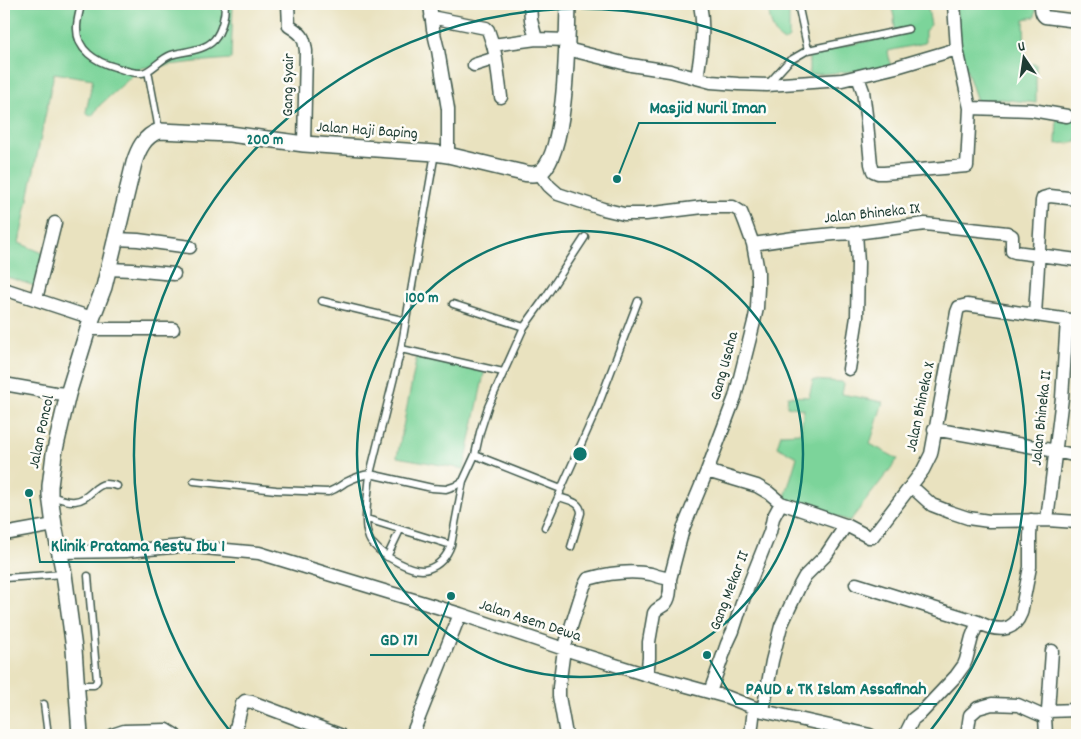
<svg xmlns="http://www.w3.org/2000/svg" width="1081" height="739" font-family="Dekko,sans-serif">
<rect width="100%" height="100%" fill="#fdfcf7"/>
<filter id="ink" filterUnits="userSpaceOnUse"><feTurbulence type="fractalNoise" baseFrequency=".02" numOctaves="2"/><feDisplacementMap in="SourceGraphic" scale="10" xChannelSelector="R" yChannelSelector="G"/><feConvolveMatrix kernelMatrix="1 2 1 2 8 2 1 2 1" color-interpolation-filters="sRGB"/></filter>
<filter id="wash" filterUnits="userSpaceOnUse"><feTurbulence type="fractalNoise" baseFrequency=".0096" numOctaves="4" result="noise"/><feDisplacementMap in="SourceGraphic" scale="20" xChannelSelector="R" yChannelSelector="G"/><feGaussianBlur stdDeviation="1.12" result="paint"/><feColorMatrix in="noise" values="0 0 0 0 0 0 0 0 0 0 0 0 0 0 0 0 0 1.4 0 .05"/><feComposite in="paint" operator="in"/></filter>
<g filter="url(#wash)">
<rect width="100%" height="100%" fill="#e9e2bf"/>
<path fill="#7bd49a" stroke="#4d8867" d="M 4,4 L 233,4 L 231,59 L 205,61 L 141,68 L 100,105 L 92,116 L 88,115 L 86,112 L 93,79 L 54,73 L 19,243 L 43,253 L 35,286 L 4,276 Z
M 767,4 L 789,4 L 789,38 L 784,42 C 771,35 770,17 767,4 Z
M 891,4 L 927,4 L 931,25 L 925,31 L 925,43 L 888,51 L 892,75 L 874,78 L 869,70 L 809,75 L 809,52 L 884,38 L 895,32 L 894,17 Z
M 956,4 L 1037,4 L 1035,17 L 1024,19 L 1025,64 L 1036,64 L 1036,103 L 1000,99 L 977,101 L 959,48 Z
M 1057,110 L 1077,110 L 1077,142 L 1056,144 Z
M 417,356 L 485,369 L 464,469 L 397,457 Z
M 813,380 L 842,382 L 844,384 L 842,394 L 883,402 L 870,444 L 898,459 L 850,521 L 784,501 L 797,457 L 777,447 L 781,434 L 800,433 L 804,409 L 787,406 L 788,396 L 809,397 Z"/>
</g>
<g filter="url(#ink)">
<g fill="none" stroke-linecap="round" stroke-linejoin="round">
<defs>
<path id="service" d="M 81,4 C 80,11 77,19 77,27 C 76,50 96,62 115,67 C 124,70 133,74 142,73 C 151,72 160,59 171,55 C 184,51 204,51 214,40 C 222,31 225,15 225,4
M 798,4 L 808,50
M 148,71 L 157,119 L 159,131
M 768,84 L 789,61 L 808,50 L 908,29
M 435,153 L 401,349 L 370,474 L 432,488 L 446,489 L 455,486 L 463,481 L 475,455 L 480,432 L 488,407 L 524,327 L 547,295 L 585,237
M 322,301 L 406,321
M 453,304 L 524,327
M 401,349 L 503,372
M 475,455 L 561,489 L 596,411 L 638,301
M 194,481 L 276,490 L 328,492 C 335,490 340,486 346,482 C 354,478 362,475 370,474 C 369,489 363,522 368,535 C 369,539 371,543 374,545 C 383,556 414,574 428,569 C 440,565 447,556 451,545 L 367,519
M 51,496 C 58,498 67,502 75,501 C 89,500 94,485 105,484 C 109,484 114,485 117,486
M 559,497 C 568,500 581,502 581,513 L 571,547
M 545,527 L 560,493
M 451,545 L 463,481
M 387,557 L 400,530
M 4,578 L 64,574
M 77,685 L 94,685 L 97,681 L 88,576
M 44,704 L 48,735"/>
<path id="minor" d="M 288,4 L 289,26 C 302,34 304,36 306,51 L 304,144
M 430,4 L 433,29 L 438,50 L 448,109 L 448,155
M 530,4 L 531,20 L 536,39
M 1041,4 C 1041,9 1041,14 1045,17 L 1077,21
M 431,17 L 486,28 L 488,30 L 493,45 L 536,39 L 567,40
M 493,45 L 496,58 L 501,97
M 567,49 L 631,65 L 670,71 L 711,82 L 738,84 L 767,85 L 842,80 L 896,67 L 957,49
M 474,65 L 496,58
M 858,77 L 863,91 L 867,123 L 871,164 L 873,171 L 878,173 L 884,173 L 967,166 L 970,108 L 957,49 L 954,4
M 697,78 C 701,53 705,28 700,4
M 970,108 L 1032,110 L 1067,116
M 539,173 L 549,186 L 558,194 L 603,209 L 624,214 L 646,214 L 703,207 L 733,207 L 741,212 L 745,222 L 753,244 L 758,271 L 758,288 L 757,308 L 754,322 L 735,397 L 707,471 L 683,529 L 670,579 C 663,578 657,576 651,574 C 629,570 609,573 588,579 L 584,586 L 564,649 L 559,687 L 559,696 L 566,735
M 116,239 L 138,240 L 190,247
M 753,244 L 794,238 L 834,234 L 856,233 L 925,224 L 1007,233 L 1012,236 L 1012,251 L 1015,252 L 1077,260
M 108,269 L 132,270 L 174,274
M 4,289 L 92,318
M 36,299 L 55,223
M 1035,315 L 1042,201 L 1043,198 L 1050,196 L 1077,199
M 88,329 L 173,329
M 849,369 L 857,317 L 858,263 L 856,233
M 4,384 L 55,393 L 68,394
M 934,429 L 1056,451 L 1077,456
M 707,471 L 757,486 L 769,493 L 781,503
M 911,486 L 932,505 L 950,512 L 968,518 L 989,521 L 1047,520 L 1077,522
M 1047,520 L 1062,398 L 1067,320
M 4,534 L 54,525
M 60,552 L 126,551 L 183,546 L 259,553 L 460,614 L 564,649 L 647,675 L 727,697 L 763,711 L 870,735
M 856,584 L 978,622
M 647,675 L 649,658 L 649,642 L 654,613 C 657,608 660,608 664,605 C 671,599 670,588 670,579
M 710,692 L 727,644 L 733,631 L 744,597 L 770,532 L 773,518 L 781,503 L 848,526 L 869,537 L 872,537 L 923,470 L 931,454 L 957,312 L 959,307 L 967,305 L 1077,321
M 763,711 L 772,661 L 781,626 L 800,585 L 805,576 L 826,555 L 846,525
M 1048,711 L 1052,651
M 112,735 L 124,731 L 167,730 L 175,735
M 232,735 L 235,732 L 242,704 L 245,701 L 252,702 L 340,735
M 412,735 L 460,614
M 751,735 L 754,708
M 905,735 L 913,719 L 922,712 L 956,676 L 964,665 L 966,660 L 972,637 L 978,622 C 995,631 1013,634 1021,613 L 1030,567 L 1030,536 L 1031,520
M 967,735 L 970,715 L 978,708 L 992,704 L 1018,705 L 1045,717
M 1046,735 L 1045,717 L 1048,711 L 1077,710"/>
<path id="tertiary" d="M 80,735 L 74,649 L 64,574 L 54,525 L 50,495 L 50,486 L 54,454 L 68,394 L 88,329 L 104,287 L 134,163 C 138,150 144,136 159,131 L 230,134 L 304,144 L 435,153 L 448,155 L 519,172 C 526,174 536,176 542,171 C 567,149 567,38 568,4"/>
</defs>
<use href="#service" stroke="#3d5649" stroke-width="9"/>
<use href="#minor" stroke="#3d5649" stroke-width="15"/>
<use href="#tertiary" stroke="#3d5649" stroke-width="18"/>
<use href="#service" stroke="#fff" stroke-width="6"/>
<use href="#minor" stroke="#fff" stroke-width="12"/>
<use href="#tertiary" stroke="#fff" stroke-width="15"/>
</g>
</g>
<g fill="none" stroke="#0f766e" stroke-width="2.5">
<circle cx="580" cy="454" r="223"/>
<path d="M233 735A446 446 0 1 1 927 735"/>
</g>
<g text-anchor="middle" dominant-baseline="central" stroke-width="5" stroke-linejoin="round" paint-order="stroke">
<g font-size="16" fill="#1f3d34" stroke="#fdfcf7">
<text transform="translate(289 85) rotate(-89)">Gang Syair</text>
<text transform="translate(367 131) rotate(4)">Jalan Haji Baping</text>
<text transform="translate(872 214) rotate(-6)">Jalan Bhineka IX</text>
<text transform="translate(725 366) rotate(-75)">Gang Usaha</text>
<text transform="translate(921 407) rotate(-78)">Jalan Bhineka X</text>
<text transform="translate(1042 418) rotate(-84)">Jalan Bhineka II</text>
<text transform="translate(42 432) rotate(-78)">Jalan Poncol</text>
<text transform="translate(730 591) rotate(-69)">Gang Mekar II</text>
<text transform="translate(530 621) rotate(18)">Jalan Asem Dewa</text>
</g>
</g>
<circle cx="580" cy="454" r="8" fill="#0f766e" stroke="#fdfcf7" stroke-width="2.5"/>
<g font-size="15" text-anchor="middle" font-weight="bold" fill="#0f766e" stroke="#fdfcf7" stroke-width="5" stroke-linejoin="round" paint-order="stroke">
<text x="265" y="144">200 m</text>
<text x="422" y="302">100 m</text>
</g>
<path fill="none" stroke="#0f766e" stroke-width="2" d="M617 179L639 123H776M29 493L40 562H235M451 596L428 655H370M707 655L736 704H937"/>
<g fill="#0f766e" stroke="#fdfcf7" stroke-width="2">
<circle cx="617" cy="179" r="5"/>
<circle cx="29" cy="493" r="5"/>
<circle cx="451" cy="596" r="5"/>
<circle cx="707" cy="655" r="5"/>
</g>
<g font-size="18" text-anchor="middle" font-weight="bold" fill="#0f766e" stroke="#fdfcf7" stroke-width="5" stroke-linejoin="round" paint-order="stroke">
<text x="708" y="113">Masjid Nuril Iman</text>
<text x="138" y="551">Klinik Pratama Restu Ibu 1</text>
<text x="399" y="645">GD 171</text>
<text x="836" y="694">PAUD &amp; TK Islam Assafinah</text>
</g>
<rect width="1081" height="739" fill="none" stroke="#fdfcf7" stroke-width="20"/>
<g transform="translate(1024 58) rotate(347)" stroke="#fdfcf7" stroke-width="4" paint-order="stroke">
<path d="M0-4L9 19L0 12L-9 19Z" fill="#1f3d34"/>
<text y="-8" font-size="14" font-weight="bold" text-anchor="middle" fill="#1f3d34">U</text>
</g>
</svg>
